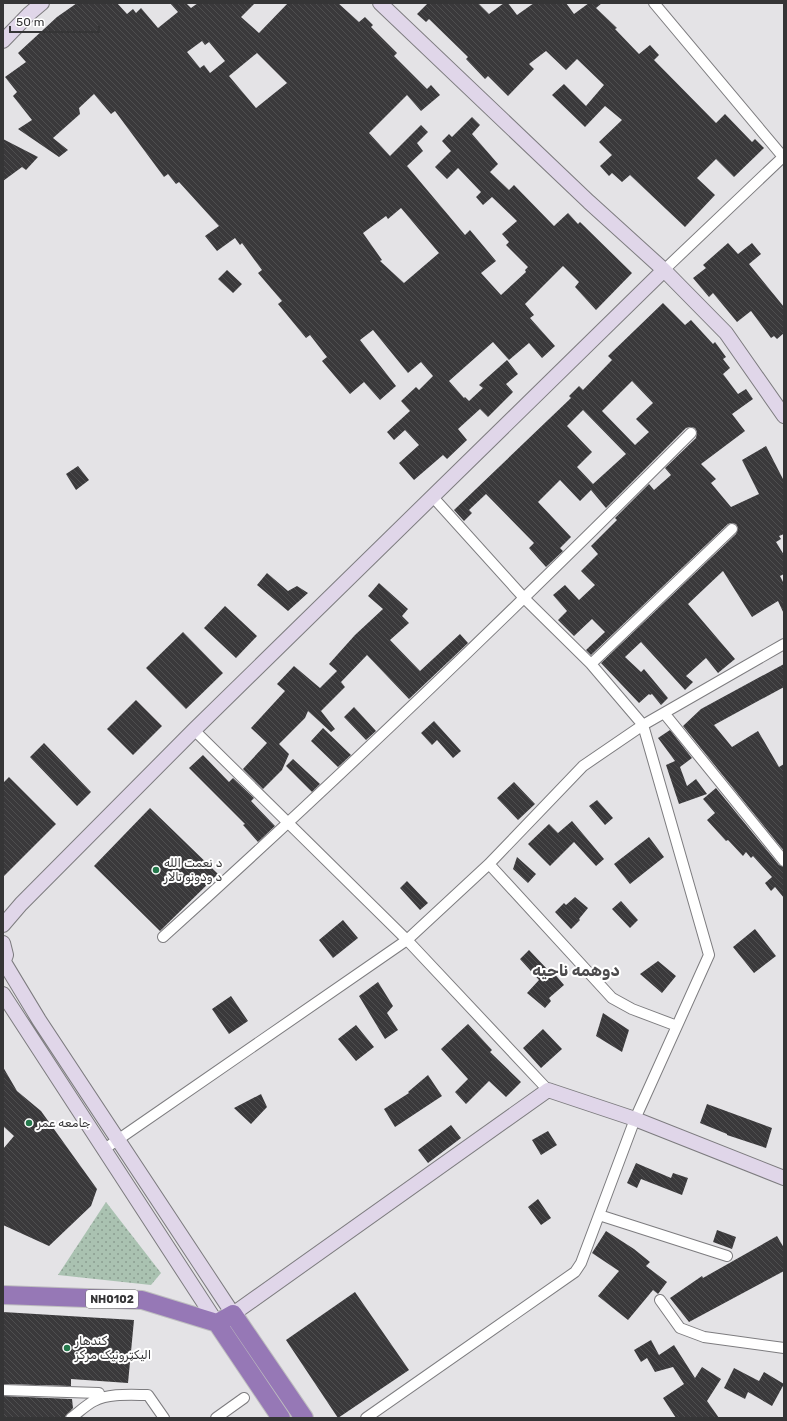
<svg xmlns="http://www.w3.org/2000/svg" width="787" height="1421" font-family="Rubik,Vazirmatn,sans-serif">
<defs>
<pattern id="park-dots" width="8" height="8" patternUnits="userSpaceOnUse"><rect width="8" height="8" fill="#aac2b1"/><path d="M2 2h.1M6 6h.1" fill="none" stroke="#8b9e91" stroke-width="1.8" stroke-linecap="round"/></pattern>
<pattern id="building-back-hatch" width="6" height="6" patternUnits="userSpaceOnUse"><rect width="6" height="6" fill="#3a393b"/><path d="M-1 5l2 2M0 0l6 6M5-1l2 2" fill="none" stroke="#4e4e4f"/></pattern>
</defs>
<rect width="100%" height="100%" fill="#e4e3e6"/>
<path fill="url(#park-dots)" d="M 106,1202 L 161,1273 L 151,1285 L 58,1275 Z"/>
<path fill="url(#building-back-hatch)" fill-rule="evenodd" d="M 77,3 L 117,3 L 127,14 L 133,9 L 136,13 L 141,8 L 158,28 L 178,12 L 170,3 L 186,3 L 191,8 L 198,3 L 255,3 L 241,17 L 259,33 L 288,3 L 338,3 L 359,22 L 365,17 L 373,25 L 371,27 L 397,53 L 394,56 L 427,89 L 431,85 L 440,95 L 421,111 L 407,95 L 369,133 L 390,156 L 421,125 L 428,132 L 417,143 L 423,151 L 407,166 L 465,235 L 470,230 L 496,261 L 481,273 L 501,295 L 526,272 L 525,270 L 528,267 L 506,245 L 509,242 L 502,234 L 517,221 L 492,197 L 483,205 L 476,197 L 481,192 L 458,168 L 447,179 L 435,167 L 451,151 L 442,141 L 449,134 L 452,137 L 472,117 L 480,125 L 472,134 L 498,164 L 490,172 L 509,190 L 514,185 L 554,226 L 568,213 L 578,224 L 580,222 L 632,273 L 596,310 L 575,287 L 579,282 L 563,266 L 525,304 L 534,315 L 530,318 L 555,346 L 542,358 L 529,343 L 509,360 L 493,342 L 449,381 L 464,398 L 465,397 L 469,401 L 483,388 L 479,385 L 507,360 L 518,374 L 506,384 L 513,392 L 488,417 L 480,409 L 458,429 L 467,440 L 447,459 L 443,455 L 414,480 L 399,463 L 419,445 L 405,430 L 394,440 L 387,432 L 410,411 L 401,401 L 416,387 L 419,390 L 433,376 L 421,362 L 408,373 L 373,330 L 360,340 L 396,386 L 380,400 L 364,382 L 350,394 L 322,361 L 327,357 L 310,335 L 306,338 L 278,304 L 282,301 L 258,273 L 262,270 L 242,243 L 240,245 L 235,238 L 217,251 L 205,236 L 219,226 L 179,182 L 176,184 L 168,174 L 164,177 L 115,111 L 111,114 L 94,94 L 79,108 L 80,114 L 53,138 L 68,150 L 59,157 L 18,129 L 32,120 L 13,96 L 17,92 L 5,77 L 26,62 L 18,53 L 57,17 ZM 202,41 L 205,45 L 209,42 L 225,61 L 210,73 L 204,65 L 200,68 L 187,52 ZM 257,53 L 287,83 L 256,108 L 229,76 ZM 401,208 L 439,253 L 404,283 L 380,261 L 382,260 L 363,233 L 386,216 L 388,219 Z
M 428,3 L 478,3 L 489,14 L 504,3 L 508,3 L 517,15 L 534,3 L 566,3 L 574,14 L 589,3 L 602,3 L 596,8 L 617,28 L 615,29 L 639,54 L 650,45 L 659,55 L 654,60 L 716,123 L 725,114 L 752,142 L 755,139 L 764,148 L 734,177 L 716,159 L 697,178 L 715,195 L 685,227 L 630,175 L 622,182 L 612,173 L 609,176 L 600,166 L 612,155 L 599,142 L 622,120 L 605,106 L 585,127 L 552,95 L 564,84 L 586,106 L 604,85 L 577,59 L 566,70 L 546,51 L 529,64 L 534,69 L 508,96 L 488,76 L 485,79 L 466,59 L 468,57 L 429,19 L 426,22 L 417,14 Z
M 3,139 L 38,157 L 26,170 L 22,167 L 3,181 Z
M 728,243 L 738,254 L 752,243 L 761,254 L 749,264 L 784,307 L 784,333 L 777,339 L 774,336 L 771,338 L 751,311 L 737,322 L 713,293 L 709,297 L 693,278 L 706,268 L 703,265 Z
M 227,270 L 242,284 L 233,293 L 218,279 Z
M 663,303 L 685,325 L 691,320 L 713,344 L 715,342 L 726,357 L 723,359 L 730,368 L 723,374 L 738,394 L 746,389 L 753,399 L 732,414 L 745,431 L 701,464 L 716,479 L 711,483 L 731,507 L 759,494 L 742,460 L 766,446 L 784,481 L 784,534 L 779,536 L 781,539 L 776,542 L 784,555 L 784,574 L 780,576 L 784,584 L 784,614 L 778,601 L 752,617 L 723,571 L 688,604 L 735,659 L 718,673 L 706,658 L 686,676 L 693,682 L 685,690 L 641,642 L 625,657 L 641,672 L 644,669 L 668,698 L 661,705 L 652,694 L 650,695 L 649,694 L 639,703 L 601,663 L 736,534 L 738,528 L 736,524 L 731,523 L 728,524 L 591,655 L 586,650 L 605,632 L 592,619 L 574,636 L 558,620 L 567,611 L 553,595 L 565,585 L 579,600 L 595,585 L 581,571 L 598,554 L 591,546 L 617,520 L 615,518 L 649,484 L 654,490 L 671,475 L 665,468 L 696,438 L 697,432 L 695,428 L 690,427 L 686,428 L 606,508 L 591,490 L 580,501 L 560,480 L 538,502 L 571,537 L 560,548 L 563,551 L 546,567 L 529,548 L 534,543 L 486,494 L 469,510 L 472,513 L 464,521 L 454,510 L 571,398 L 569,396 L 579,386 L 583,390 L 612,360 L 608,356 ZM 632,381 L 653,403 L 636,419 L 649,432 L 635,445 L 602,411 ZM 583,410 L 626,454 L 593,484 L 577,467 L 592,452 L 567,426 Z
M 78,466 L 89,480 L 76,490 L 66,474 Z
M 267,573 L 288,591 L 297,586 L 308,593 L 288,611 L 257,585 Z
M 379,583 L 408,609 L 402,616 L 409,623 L 390,640 L 420,671 L 460,634 L 468,643 L 409,699 L 367,655 L 341,682 L 345,687 L 321,711 L 335,729 L 331,732 L 308,711 L 305,718 L 279,744 L 289,754 L 282,770 L 263,789 L 243,769 L 267,743 L 251,728 L 285,691 L 277,684 L 294,666 L 320,688 L 337,671 L 329,664 L 355,635 L 383,609 L 368,596 Z
M 225,606 L 257,636 L 236,658 L 204,628 Z
M 183,632 L 223,673 L 186,709 L 146,668 Z
M 784,664 L 784,687 L 714,725 L 732,747 L 758,731 L 779,767 L 784,764 L 784,851 L 683,726 L 701,709 Z
M 136,700 L 162,726 L 133,755 L 107,729 Z
M 354,707 L 376,731 L 366,740 L 344,717 Z
M 434,721 L 461,751 L 453,758 L 437,740 L 432,745 L 421,733 Z
M 323,728 L 351,755 L 338,767 L 311,741 Z
M 670,730 L 692,758 L 680,767 L 687,786 L 696,779 L 707,794 L 679,804 L 666,765 L 675,761 L 658,738 Z
M 44,743 L 91,792 L 77,806 L 30,757 Z
M 203,755 L 229,782 L 233,778 L 254,798 L 251,801 L 275,826 L 258,842 L 243,825 L 245,824 L 189,768 Z
M 293,759 L 320,784 L 312,792 L 286,766 Z
M 9,777 L 56,824 L 3,877 L 3,783 Z
M 514,782 L 535,804 L 518,820 L 497,798 Z
M 716,788 L 779,865 L 784,867 L 784,898 L 775,887 L 771,891 L 765,883 L 772,877 L 753,856 L 751,858 L 746,852 L 743,856 L 728,840 L 726,841 L 707,820 L 715,813 L 703,799 Z
M 597,800 L 613,818 L 605,825 L 589,806 Z
M 150,808 L 218,874 L 160,931 L 94,866 Z
M 572,821 L 604,859 L 596,866 L 574,842 L 550,866 L 528,844 L 549,824 L 558,833 Z
M 649,837 L 664,857 L 630,884 L 614,864 Z
M 517,857 L 536,874 L 528,883 L 513,869 Z
M 407,881 L 428,903 L 420,910 L 400,888 Z
M 575,897 L 588,908 L 579,919 L 580,920 L 571,929 L 555,912 L 564,903 L 566,905 Z
M 621,901 L 638,920 L 630,928 L 612,909 Z
M 343,920 L 358,938 L 333,958 L 319,940 Z
M 755,929 L 776,956 L 754,973 L 733,947 Z
M 529,950 L 547,969 L 549,967 L 564,985 L 549,998 L 551,1001 L 545,1008 L 527,993 L 539,980 L 520,959 Z
M 658,961 L 676,976 L 662,993 L 640,974 Z
M 378,982 L 393,1006 L 387,1013 L 398,1030 L 385,1039 L 359,996 Z
M 231,996 L 248,1021 L 229,1034 L 212,1009 Z
M 603,1013 L 629,1030 L 622,1052 L 596,1036 Z
M 468,1024 L 492,1050 L 490,1052 L 521,1082 L 506,1097 L 489,1081 L 466,1104 L 455,1092 L 468,1079 L 441,1049 Z
M 356,1025 L 374,1047 L 356,1061 L 338,1039 Z
M 543,1029 L 562,1049 L 541,1068 L 523,1048 Z
M 3,1067 L 17,1091 L 41,1111 L 97,1189 L 91,1206 L 49,1246 L 3,1225 L 3,1149 L 14,1136 L 3,1126 Z
M 428,1075 L 442,1096 L 395,1127 L 384,1109 L 409,1093 L 408,1092 Z
M 261,1094 L 267,1107 L 251,1124 L 234,1108 Z
M 707,1104 L 772,1128 L 766,1148 L 727,1135 L 727,1134 L 700,1123 Z
M 451,1125 L 461,1138 L 428,1163 L 418,1150 Z
M 548,1131 L 557,1145 L 541,1155 L 532,1140 Z
M 636,1163 L 671,1178 L 673,1173 L 688,1178 L 682,1195 L 641,1179 L 637,1188 L 627,1183 Z
M 538,1199 L 551,1218 L 541,1225 L 528,1207 Z
M 717,1230 L 736,1237 L 732,1249 L 713,1242 Z
M 606,1231 L 634,1249 L 650,1262 L 646,1266 L 667,1282 L 658,1294 L 653,1290 L 628,1320 L 598,1296 L 619,1271 L 592,1253 Z
M 777,1236 L 784,1248 L 784,1271 L 689,1322 L 670,1298 L 702,1276 L 703,1278 Z
M 355,1292 L 409,1370 L 338,1418 L 286,1340 Z
M 3,1312 L 134,1320 L 128,1383 L 71,1379 L 71,1386 L 3,1384 Z
M 651,1340 L 659,1355 L 674,1345 L 695,1378 L 702,1367 L 721,1379 L 707,1401 L 719,1418 L 676,1418 L 663,1398 L 684,1384 L 673,1367 L 655,1372 L 647,1358 L 641,1362 L 634,1350 Z
M 734,1368 L 759,1381 L 764,1372 L 784,1384 L 772,1406 L 748,1392 L 745,1399 L 724,1388 Z
M 3,1396 L 72,1399 L 73,1408 L 64,1418 L 3,1418 Z"/>
<g fill="none" stroke-linecap="round" stroke-linejoin="round">
<defs>
<path id="street" d="M 654,3 L 784,158
M 664,270 L 784,156
M 591,664 L 732,529
M 664,713 L 784,861
M 194,730 L 407,940 L 548,1090
M 489,864 L 612,998 L 632,1009 L 677,1026
M 163,937 C 344,774 519,605 691,433
M 103,1150 L 407,940 L 489,864 L 583,766 L 643,725 L 784,644
M 599,1215 L 727,1256
M 660,1300 L 680,1328 L 704,1337 L 784,1348
M 3,1390 L 99,1393
M 71,1418 C 79,1412 86,1405 94,1401 C 109,1393 132,1395 148,1395 L 164,1418
M 216,1418 L 244,1398
M 366,1418 L 575,1272 L 581,1263 L 635,1119 L 709,955 L 643,725 L 591,664 L 525,599 L 432,496"/>
<path id="secondary" d="M 3,41 L 29,14 L 42,3
M 664,270 L 726,333 L 784,416
M 3,925 L 21,904 L 194,730 L 664,270 L 589,202 L 380,3
M 3,943 L 6,955 L 3,963
M 4,962 L 39,1020 L 233,1314 L 548,1090 L 635,1119 L 784,1178
M 3,994 L 217,1323"/>
<path id="highway" d="M 3,1295 L 142,1300 L 217,1323 L 281,1418
M 217,1323 L 233,1314 L 304,1418"/>
</defs>
<use href="#street" stroke="#7d7c7f" stroke-width="12"/>
<use href="#secondary" stroke="#7d7c7f" stroke-width="16"/>
<use href="#highway" stroke="#bebebf" stroke-width="20"/>
<use href="#street" stroke="#fff" stroke-width="10"/>
<use href="#secondary" stroke="#e0d6e9" stroke-width="14"/>
<use href="#highway" stroke="#9678b6" stroke-width="18"/>
</g>
<g fill="#25794c" stroke="#fff" stroke-width="1.5">
<circle cx="156" cy="870" r="4"/>
<circle cx="29" cy="1123" r="4"/>
<circle cx="67" cy="1348" r="4"/>
</g>
<g text-anchor="middle" dominant-baseline="central" stroke-width="4" stroke-linejoin="round" paint-order="stroke">
<rect fill="#fff" stroke="#727272" stroke-width="1" x="86" y="1290" width="52" height="18" rx="3"/>
<g font-size="11" font-weight="bold" fill="#353536">
<text x="112" y="1299">NH0102</text>
</g>
<g font-size="12" fill="#353536" stroke="#fff" text-anchor="start">
<text x="164" y="863">د نعمت الله<tspan x="164" dy="14">د ودونو تالار</tspan></text>
<text x="37" y="1123">جامعه عمر</text>
<text x="75" y="1341">کندهار<tspan x="75" dy="14">الیکټرونیک مرکز</tspan></text>
</g>
<g font-size="16" font-weight="bold" fill="#4c4b4d" stroke="#fff">
<text x="576" y="970">دوهمه ناحیه</text>
</g>
</g>
<rect width="787" height="1421" fill="none" stroke="#353536" stroke-width="8"/>
<path d="M10 26v6h89v-6" fill="none" stroke="#353536" stroke-width="2"/>
<text x="16" y="26" font-size="12" fill="#353536" stroke="#ffffff" stroke-width="3" paint-order="stroke">50 m</text>
</svg>
